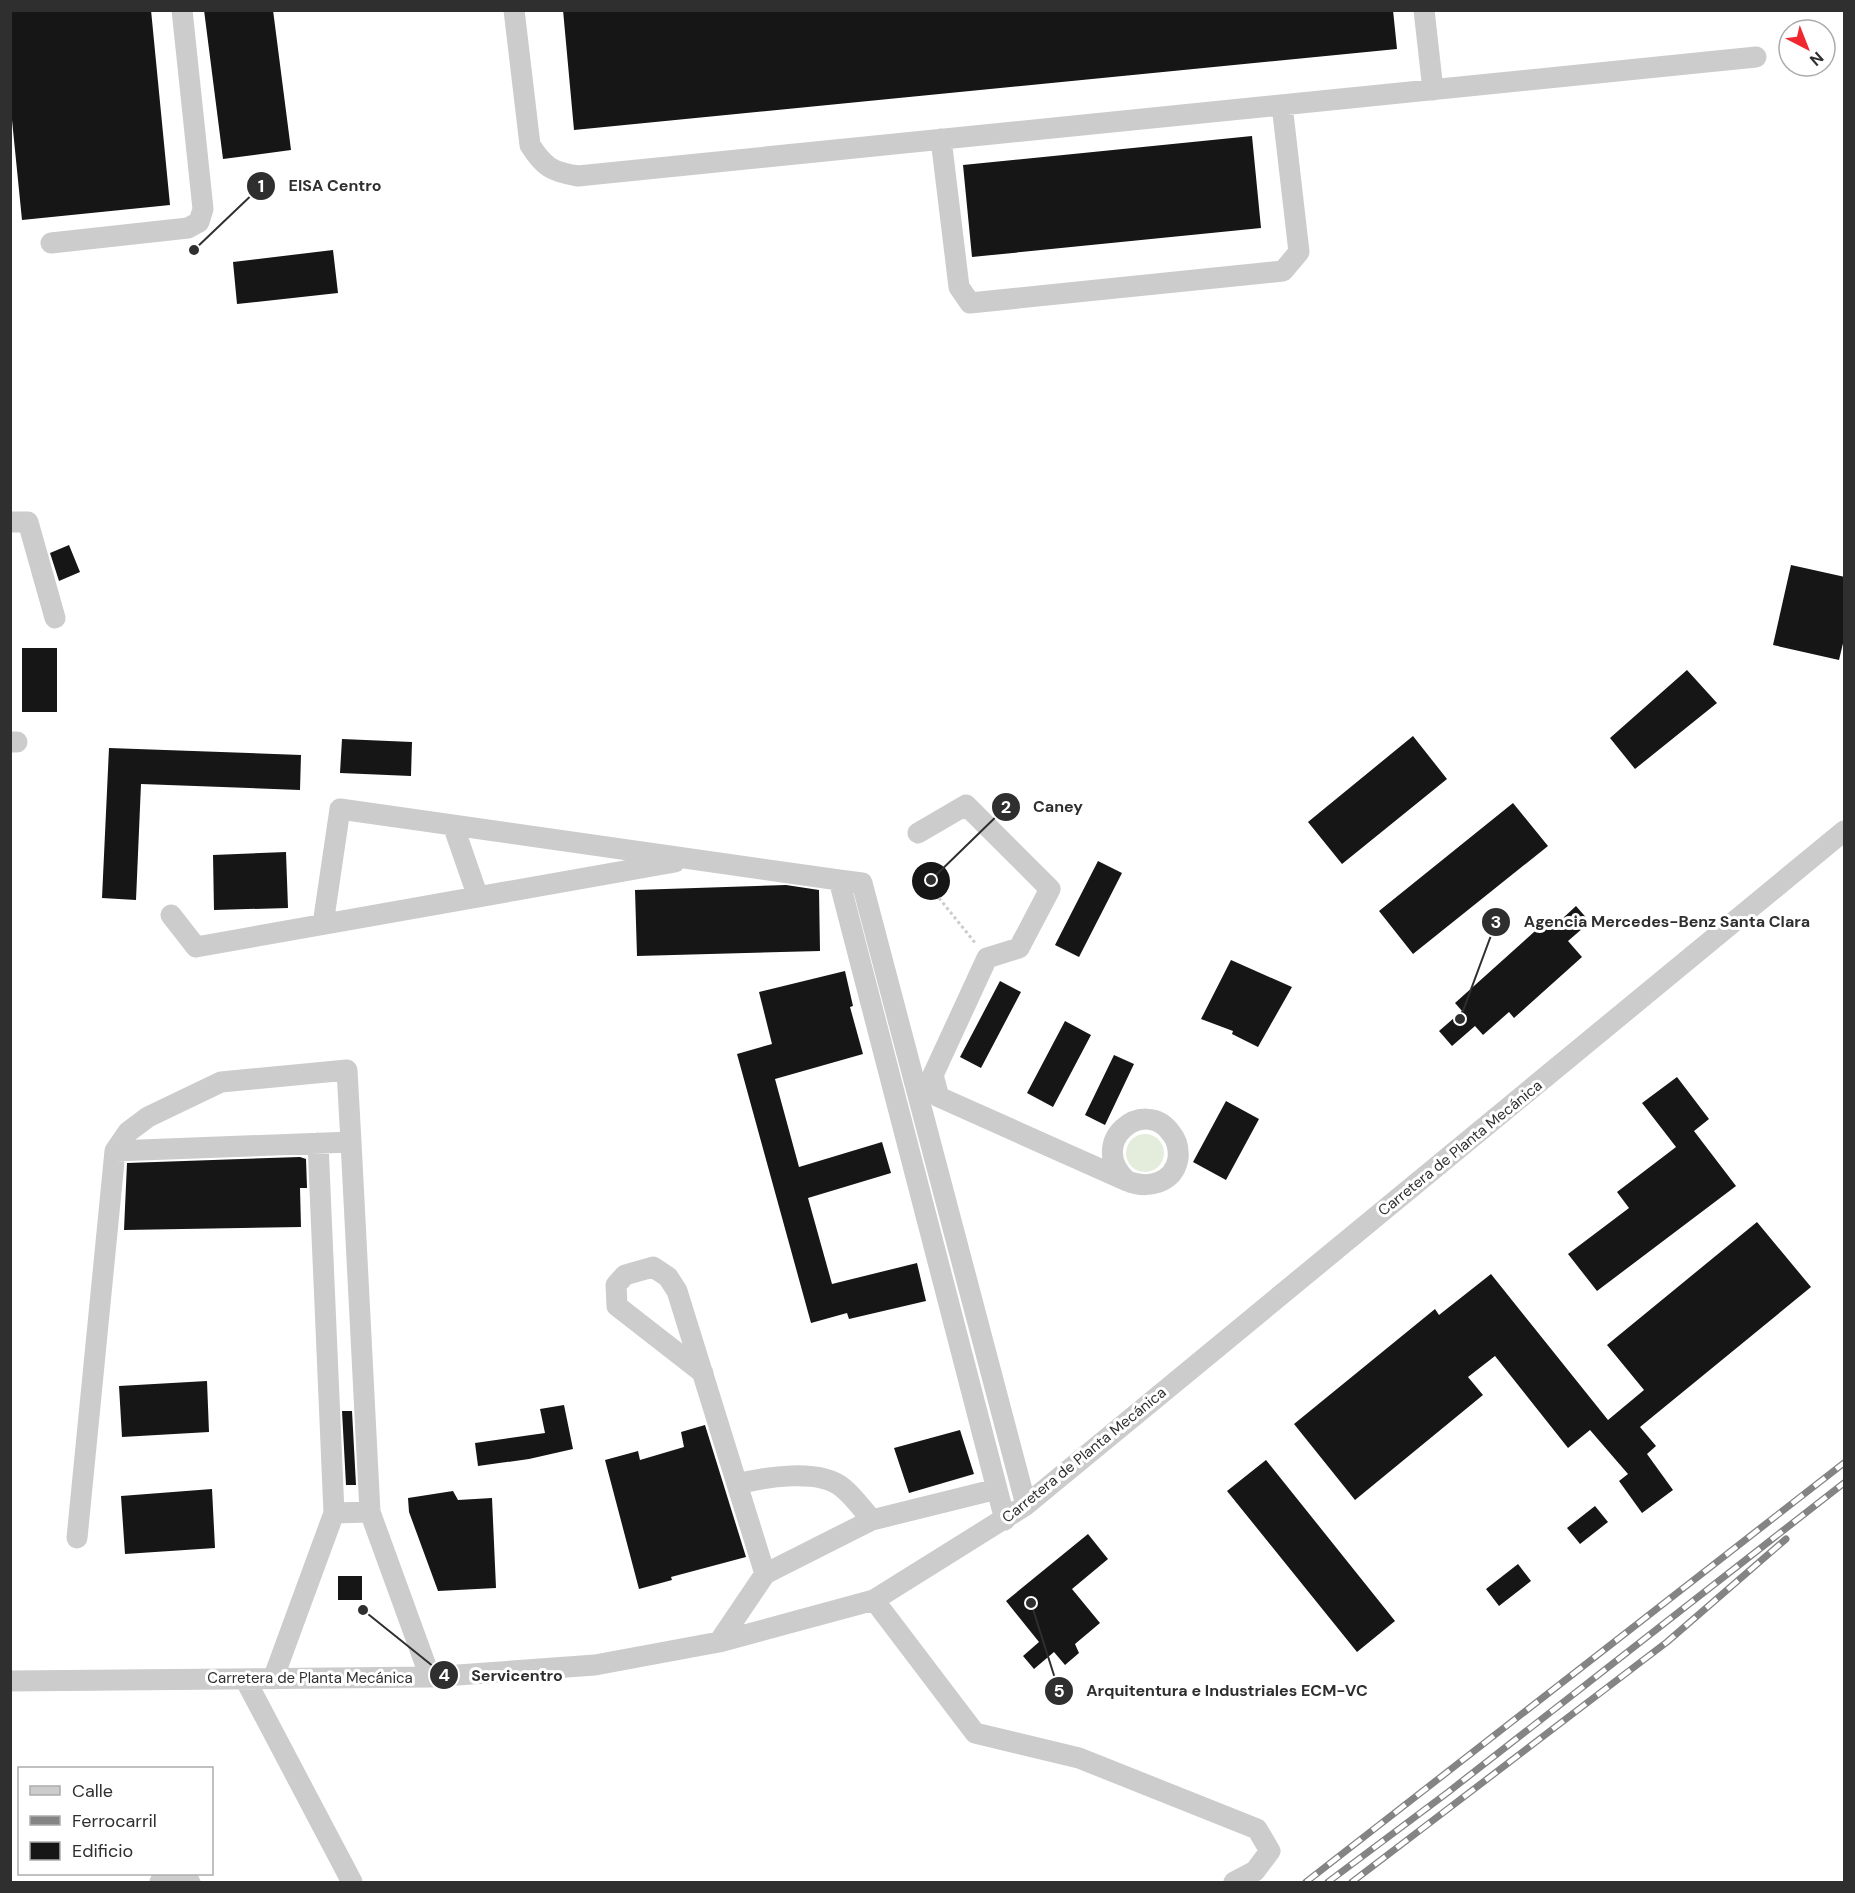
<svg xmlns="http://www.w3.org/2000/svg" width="1855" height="1893" font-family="'DM Sans',sans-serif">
<rect width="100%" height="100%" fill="#fff"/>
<path fill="#e4eddc" d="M1126 1153a19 19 0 1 1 38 0a19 19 0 1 1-38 0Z"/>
<path fill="#161616" d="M 10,10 L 151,10 L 170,205 L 22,220 L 10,100 Z
M 204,10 L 273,10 L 291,150 L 223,159 Z
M 563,10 L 1393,10 L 1397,49 L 574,130 Z
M 1252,136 L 1261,228 L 972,257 L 963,165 Z
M 333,250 L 338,293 L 237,304 L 233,262 Z
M 69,545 L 80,572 L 59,581 L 50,553 Z
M 1791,565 L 1845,577 L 1845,635 L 1839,660 L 1773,645 Z
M 22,648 L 57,648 L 57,712 L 22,712 Z
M 1687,670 L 1717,703 L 1635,769 L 1610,738 Z
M 1413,736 L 1447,779 L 1342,864 L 1308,822 Z
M 342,739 L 412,742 L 411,776 L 340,773 Z
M 109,748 L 301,755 L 300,790 L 141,784 L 136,900 L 102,898 Z
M 1513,803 L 1548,846 L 1413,954 L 1379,911 Z
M 286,852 L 288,908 L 214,910 L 213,855 Z
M 1098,861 L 1122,873 L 1079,957 L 1055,945 Z
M912 881a19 19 0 1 1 38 0a19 19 0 1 1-38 0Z
M 786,885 L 819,890 L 820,951 L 637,956 L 635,890 Z
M 1576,906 L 1590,922 L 1568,941 L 1582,957 L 1514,1018 L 1509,1012 L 1483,1035 L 1475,1026 L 1452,1046 L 1439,1031 L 1462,1011 L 1455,1003 L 1544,923 L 1550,930 Z
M 1231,960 L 1292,987 L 1258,1047 L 1232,1034 L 1233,1031 L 1201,1019 Z
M 845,971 L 853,1006 L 850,1007 L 863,1054 L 775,1079 L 799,1167 L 882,1142 L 891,1173 L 808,1198 L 832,1284 L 917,1263 L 926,1301 L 849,1319 L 847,1313 L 811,1323 L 737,1054 L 772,1044 L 759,992 Z
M 1000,981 L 1021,992 L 981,1068 L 960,1057 Z
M 1065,1021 L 1091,1035 L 1053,1107 L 1027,1093 Z
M 1114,1055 L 1134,1064 L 1105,1125 L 1085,1115 Z
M 1677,1077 L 1709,1119 L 1694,1131 L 1736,1186 L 1597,1291 L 1568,1254 L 1629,1208 L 1617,1192 L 1676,1147 L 1642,1103 Z
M 1226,1101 L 1259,1119 L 1226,1180 L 1193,1162 Z
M 300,1157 L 306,1159 L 307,1188 L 300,1188 L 301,1227 L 124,1230 L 127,1163 Z
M 1757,1222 L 1811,1287 L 1640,1427 L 1656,1446 L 1647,1454 L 1673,1490 L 1642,1513 L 1619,1481 L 1628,1474 L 1590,1430 L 1568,1448 L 1495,1356 L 1468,1377 L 1483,1395 L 1355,1500 L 1294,1424 L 1435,1309 L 1439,1315 L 1491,1274 L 1608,1420 L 1644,1390 L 1607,1345 Z
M 207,1381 L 209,1432 L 122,1437 L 119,1386 Z
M 564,1405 L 573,1449 L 529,1459 L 478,1466 L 475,1443 L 545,1433 L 540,1409 Z
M 342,1411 L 352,1411 L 356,1485 L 346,1485 Z
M 705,1425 L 746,1557 L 671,1577 L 672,1580 L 639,1589 L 605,1460 L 638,1451 L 640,1460 L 684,1447 L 681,1432 Z
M 960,1430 L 974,1474 L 909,1493 L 894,1448 Z
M 1266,1460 L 1395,1621 L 1357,1652 L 1227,1491 Z
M 212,1489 L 215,1548 L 125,1554 L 121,1496 Z
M 453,1491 L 458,1500 L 492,1498 L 496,1588 L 438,1591 L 409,1512 L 408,1498 Z
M 1595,1506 L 1608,1522 L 1580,1544 L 1567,1528 Z
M 1088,1534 L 1108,1559 L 1072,1589 L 1100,1623 L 1075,1644 L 1079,1653 L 1065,1665 L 1054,1652 L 1034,1669 L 1023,1656 L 1039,1642 L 1006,1601 Z
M 1518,1564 L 1531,1581 L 1499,1606 L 1486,1589 Z
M 338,1576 L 362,1576 L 362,1600 L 338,1600 Z"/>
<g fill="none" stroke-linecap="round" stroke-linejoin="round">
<path stroke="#ccc" stroke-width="3" stroke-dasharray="3 3" stroke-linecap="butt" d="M 939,898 L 976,944"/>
<path stroke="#ccc" stroke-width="21" d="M 514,10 L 530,145 C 544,167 552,172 578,176 L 1756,57
M 1424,10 L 1433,90
M 941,139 L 959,287 L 970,303 L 1283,271 L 1299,252 L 1282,105
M 51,243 L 188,228 L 199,222 L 203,209 L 182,10
M 10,522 L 28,522 L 55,618
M 10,742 L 17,742
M 453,825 L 478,897
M 918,833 L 966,805 L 1050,889 L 1019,948 L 987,958 L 933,1075 L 939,1097 L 1127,1181 C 1147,1189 1173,1184 1178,1159 C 1179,1149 1177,1140 1171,1133 C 1144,1095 1085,1143 1127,1181
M 171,915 L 196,947 L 675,862
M 323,924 L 340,809 L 839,880
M 351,1142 L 370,1512
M 318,1143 L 334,1513
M 703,1373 L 617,1306 L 616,1285 L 625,1275 L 653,1267 L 668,1277 L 677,1291 L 765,1574
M 737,1484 C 765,1477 820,1468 843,1488 C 854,1497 863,1510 872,1520
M 1005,1520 L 839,880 L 862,883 L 1026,1505
M 77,1538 L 115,1151 L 128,1132 L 148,1117 L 221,1082 L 347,1070 L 351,1142 L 115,1151
M 874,1600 L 975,1733 L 1079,1758 L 1257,1829 L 1270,1851 L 1255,1871 L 1234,1882
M 719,1642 L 765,1574 L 872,1520 L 997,1489
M 245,1679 L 352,1882
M 273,1679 L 334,1513 L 370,1512 L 430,1677
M 10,1681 L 430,1677 L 595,1665 L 719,1642 L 874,1600 L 1026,1505 L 1844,831
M 160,1882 L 183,1877 L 190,1882"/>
<defs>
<path id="rail" d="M 1306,1882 L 1844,1463
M 1328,1882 L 1447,1793 L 1844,1483
M 1352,1882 L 1667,1642 L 1786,1539"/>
</defs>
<use href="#rail" stroke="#848484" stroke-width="7"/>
<use href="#rail" stroke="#fff" stroke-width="4.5" stroke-dasharray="14" stroke-linecap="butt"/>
</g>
<g text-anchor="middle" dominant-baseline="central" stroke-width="6" stroke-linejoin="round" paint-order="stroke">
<g font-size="15" fill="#2f2f2f" stroke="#fff">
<text transform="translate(1460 1148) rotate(-39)">Carretera de Planta Mecánica</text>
<text transform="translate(1084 1455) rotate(-39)">Carretera de Planta Mecánica</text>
<text x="310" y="1678">Carretera de Planta Mecánica</text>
</g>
</g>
<path fill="none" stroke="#2f2f2f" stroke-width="2" d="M194 250L261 186M931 880L1006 807M1460 1019L1496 922M363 1610L444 1675M1031 1603L1059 1691"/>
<g fill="#2f2f2f" stroke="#fff" stroke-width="2">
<circle cx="194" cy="250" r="6"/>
<circle cx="931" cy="880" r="6"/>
<circle cx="1460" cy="1019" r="6"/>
<circle cx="363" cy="1610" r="6"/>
<circle cx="1031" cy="1603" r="6"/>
<circle cx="261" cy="186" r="15"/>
<circle cx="1006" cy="807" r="15"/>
<circle cx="1496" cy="922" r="15"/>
<circle cx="444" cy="1675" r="15"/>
<circle cx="1059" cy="1691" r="15"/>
</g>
<g font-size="18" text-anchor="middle" font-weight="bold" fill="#fff">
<text x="261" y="192">1</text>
<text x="1006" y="813">2</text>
<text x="1496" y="928">3</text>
<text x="444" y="1681">4</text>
<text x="1059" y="1697">5</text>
</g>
<g font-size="16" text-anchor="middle" font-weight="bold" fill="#2f2f2f" stroke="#fff" stroke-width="6" stroke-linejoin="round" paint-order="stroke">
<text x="335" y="191">EISA Centro</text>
<text x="1058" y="812">Caney</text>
<text x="1667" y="927">Agencia Mercedes-Benz Santa Clara</text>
<text x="517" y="1681">Servicentro</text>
<text x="1227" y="1696">Arquitentura e Industriales ECM-VC</text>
</g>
<rect width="1855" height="1893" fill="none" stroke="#2f2f2f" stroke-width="24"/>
<rect x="18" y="1767" width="195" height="108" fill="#ffffff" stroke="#acacac" stroke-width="1.5"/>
<rect x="30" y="1786" width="30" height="9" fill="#cccccc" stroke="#acacac" stroke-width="1.5"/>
<text x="72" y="1797" font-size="18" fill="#2f2f2f">Calle</text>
<rect x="30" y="1816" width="30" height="9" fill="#848484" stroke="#acacac" stroke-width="1.5"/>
<text x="72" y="1827" font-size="18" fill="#2f2f2f">Ferrocarril</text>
<rect x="30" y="1842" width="30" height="18" fill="#161616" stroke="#acacac" stroke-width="1.5"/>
<text x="72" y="1857" font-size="18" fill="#2f2f2f">Edificio</text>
<g transform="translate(1807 48) rotate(138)"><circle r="28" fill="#ffffff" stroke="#acacac" stroke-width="1.5"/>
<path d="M0-4.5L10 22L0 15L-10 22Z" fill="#f0272f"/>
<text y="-9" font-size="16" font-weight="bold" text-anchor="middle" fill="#2f2f2f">N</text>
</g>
</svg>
